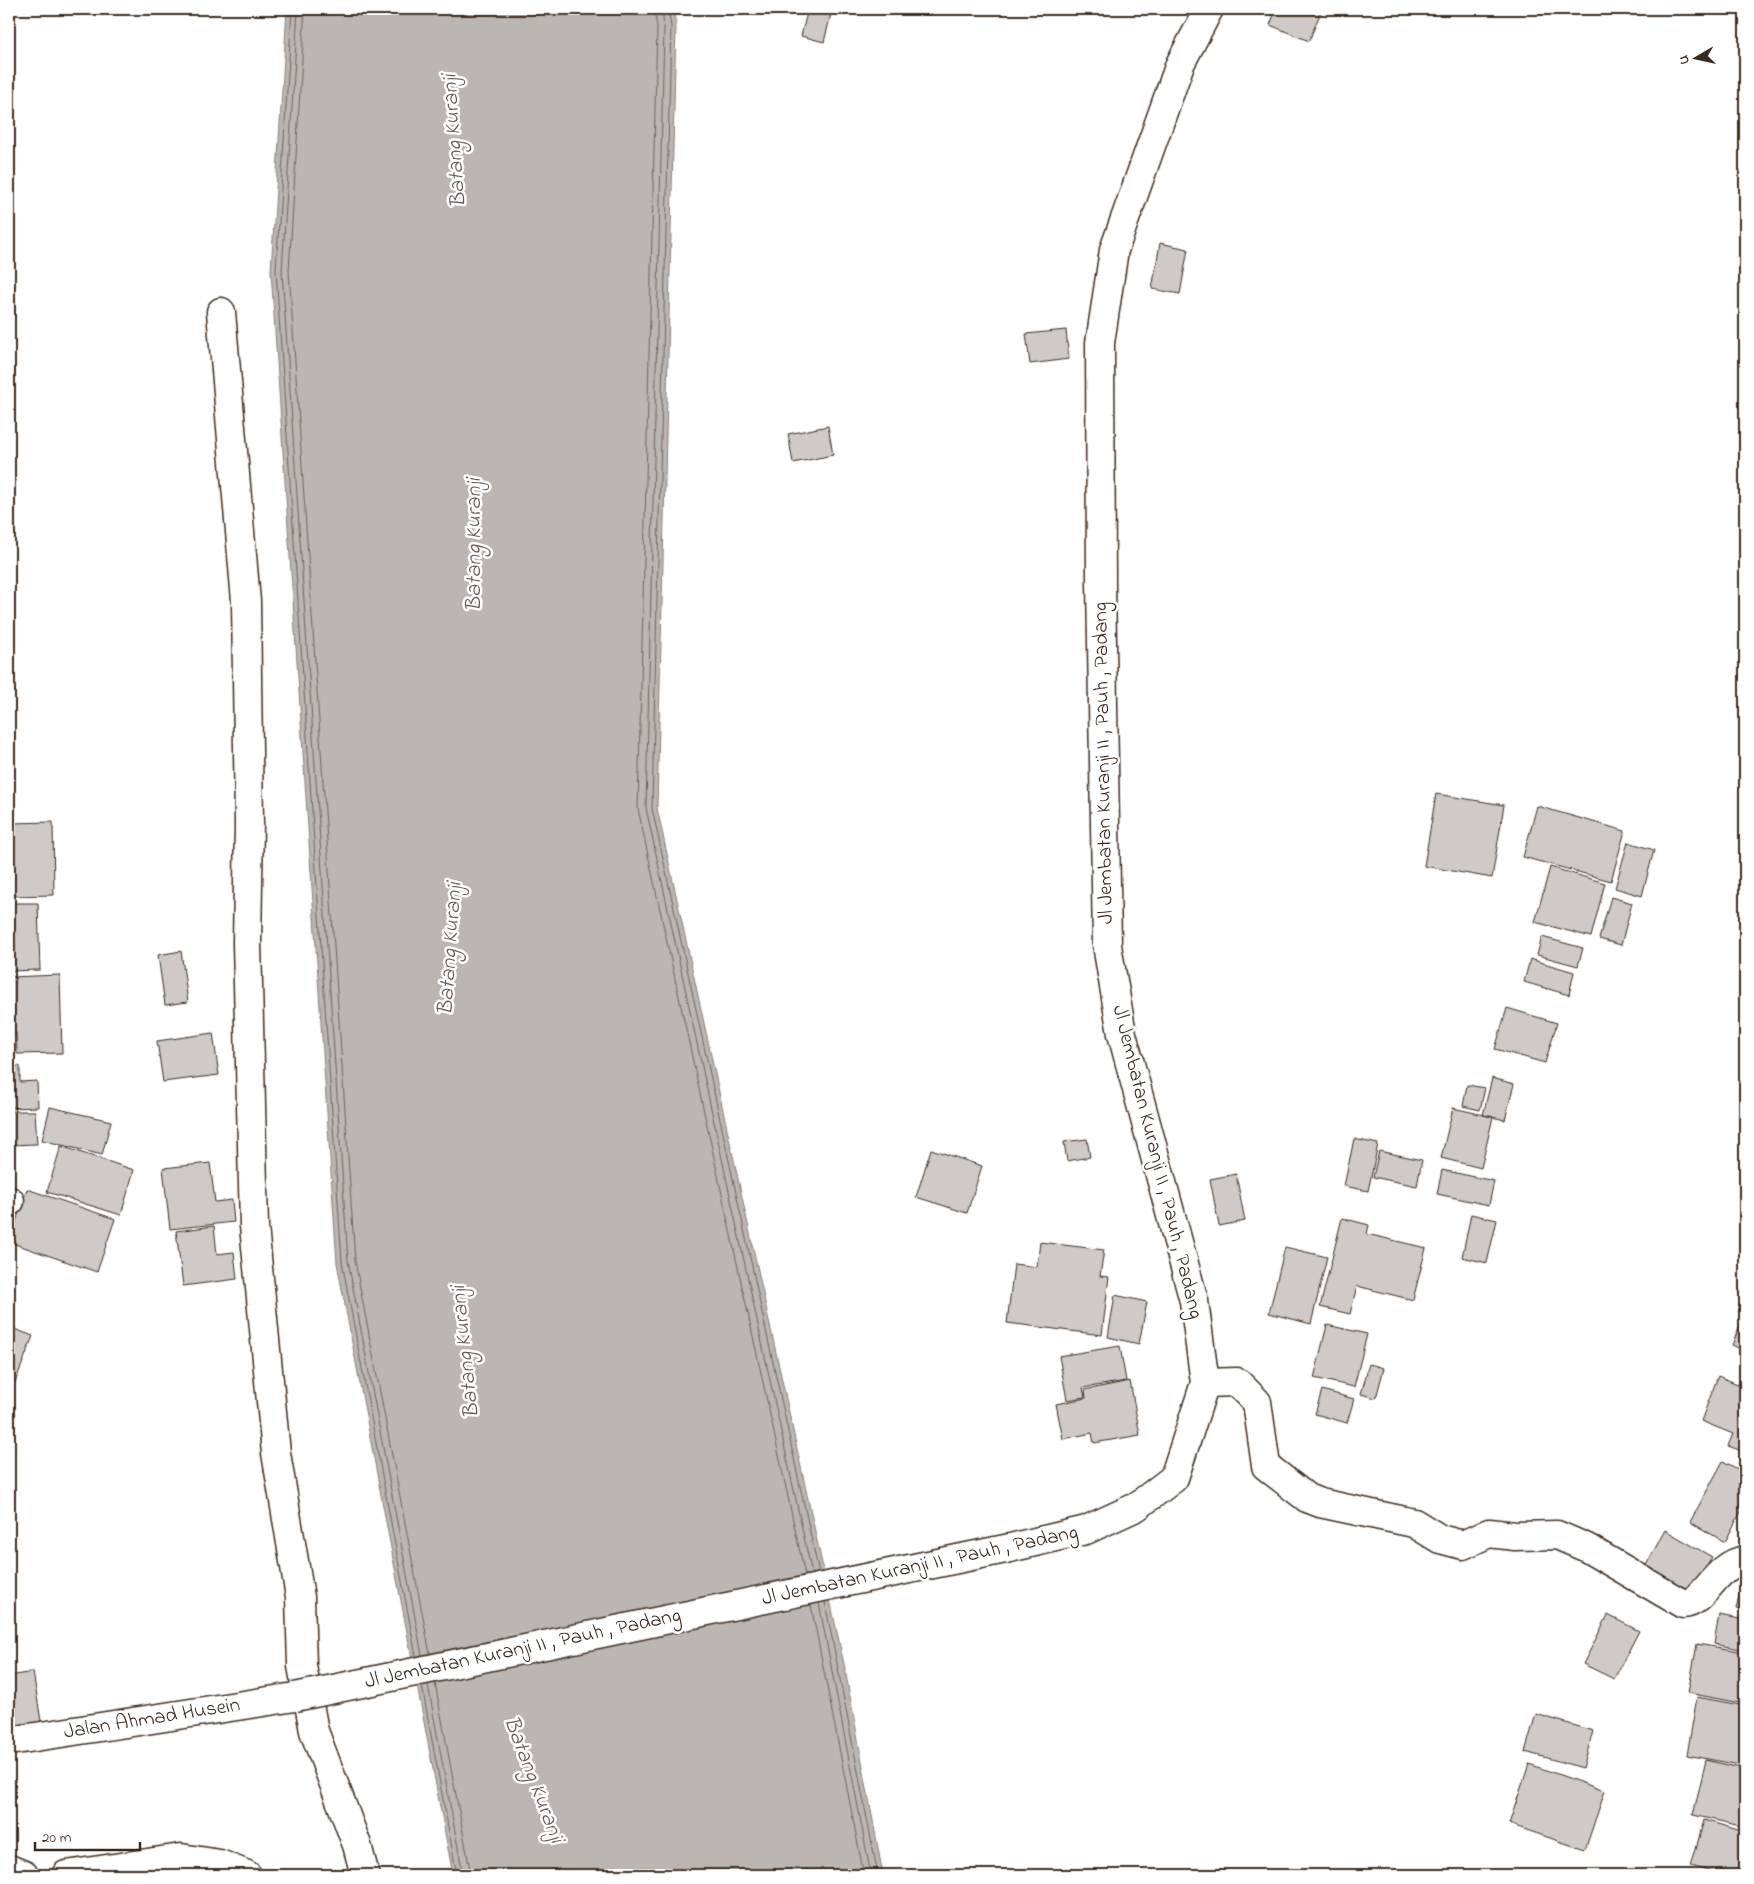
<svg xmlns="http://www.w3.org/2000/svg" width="1754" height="1884" font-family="'Indie Flower',sans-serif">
<rect width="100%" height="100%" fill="#fff"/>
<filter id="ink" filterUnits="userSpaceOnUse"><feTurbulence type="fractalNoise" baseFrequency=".02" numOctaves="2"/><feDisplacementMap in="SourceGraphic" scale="10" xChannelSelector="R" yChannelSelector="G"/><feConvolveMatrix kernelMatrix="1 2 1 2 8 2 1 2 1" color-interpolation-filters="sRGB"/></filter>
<g filter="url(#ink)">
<path fill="#bcb6b3" stroke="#887e77" d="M 287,9 L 673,9 L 676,25 L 657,808 L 844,1664 L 883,1875 L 453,1875 L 337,1263 L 271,271 Z"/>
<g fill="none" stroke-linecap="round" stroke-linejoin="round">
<path stroke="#6f625a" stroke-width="1" d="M 292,9 L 276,271 L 342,1262 L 416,1656
M 298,9 L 282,271 L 348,1261 L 422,1655
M 305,9 L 289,271 L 355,1261 L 430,1654
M 654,9 L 657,27 L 638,809 L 805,1575
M 662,9 L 664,27 L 646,808 L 812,1574
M 668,9 L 671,26 L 652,808 L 819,1573
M 825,1602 L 878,1875
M 819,1603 L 871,1875
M 811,1605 L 864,1875
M 435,1683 L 471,1875
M 428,1685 L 463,1875
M 422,1686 L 457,1875"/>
</g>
<path fill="#cfcac7" stroke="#3b2a1e" d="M 808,9 L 831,14 L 824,42 L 801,36 Z
M 1276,9 L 1322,9 L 1309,41 L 1270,25 Z
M 1160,243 L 1188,249 L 1180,294 L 1152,289 Z
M 1066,330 L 1069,359 L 1030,364 L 1026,334 Z
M 828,426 L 833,455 L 793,463 L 788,434 Z
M 1436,794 L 1504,805 L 1492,878 L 1424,866 Z
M 1537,806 L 1625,831 L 1611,881 L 1523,857 Z
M 53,822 L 54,895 L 9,896 L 9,823 Z
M 1628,842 L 1654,850 L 1642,896 L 1615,888 Z
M 1550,867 L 1605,883 L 1591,937 L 1535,922 Z
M 1611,897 L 1632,903 L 1621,945 L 1599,939 Z
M 9,903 L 38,903 L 40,970 L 9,971 Z
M 1542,937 L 1583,948 L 1578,966 L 1537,955 Z
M 181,951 L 188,1002 L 165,1005 L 158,955 Z
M 1530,959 L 1574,972 L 1569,995 L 1524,982 Z
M 60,975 L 62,1053 L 17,1054 L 16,1033 L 9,1034 L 9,977 Z
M 1507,1008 L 1557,1023 L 1545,1063 L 1495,1049 Z
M 213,1033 L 219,1075 L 163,1082 L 157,1041 Z
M 20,1066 L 20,1082 L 37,1081 L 38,1107 L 9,1108 L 9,1067 Z
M 1492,1078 L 1514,1084 L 1505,1120 L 1483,1115 Z
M 1467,1085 L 1485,1088 L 1480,1110 L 1463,1106 Z
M 50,1107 L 111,1121 L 102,1155 L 42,1140 Z
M 1453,1108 L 1493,1117 L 1481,1168 L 1441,1158 Z
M 9,1111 L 35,1111 L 37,1144 L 9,1145 Z
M 1087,1139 L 1090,1157 L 1067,1161 L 1064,1142 Z
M 1354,1139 L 1378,1144 L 1368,1191 L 1344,1186 Z
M 61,1146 L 134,1170 L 121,1215 L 47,1192 Z
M 931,1149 L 982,1166 L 967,1213 L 916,1197 Z
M 1379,1151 L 1422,1160 L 1417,1186 L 1373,1177 Z
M 9,1155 L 13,1155 L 14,1187 L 9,1188 Z
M 210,1163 L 215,1202 L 232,1200 L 234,1222 L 170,1229 L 163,1168 Z
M 1442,1170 L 1494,1181 L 1489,1205 L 1437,1194 Z
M 1236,1174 L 1245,1221 L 1219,1226 L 1210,1179 Z
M 27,1189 L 115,1219 L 97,1272 L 9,1242 Z
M 1471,1214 L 1497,1220 L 1487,1263 L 1462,1257 Z
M 1342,1218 L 1369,1225 L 1367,1234 L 1426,1248 L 1413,1300 L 1357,1286 L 1350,1314 L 1320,1307 Z
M 214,1226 L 217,1254 L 234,1252 L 237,1279 L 183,1286 L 176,1231 Z
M 1040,1242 L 1104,1250 L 1100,1276 L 1109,1277 L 1102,1335 L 1007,1323 L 1014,1264 L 1037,1267 Z
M 1285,1247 L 1327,1257 L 1311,1324 L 1269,1313 Z
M 1115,1295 L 1147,1302 L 1139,1344 L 1108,1337 Z
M 1745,1313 L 1745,1351 L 1732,1345 Z
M 1327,1325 L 1367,1334 L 1354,1387 L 1314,1378 Z
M 9,1327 L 33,1336 L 14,1385 L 9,1383 Z
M 1120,1346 L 1126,1381 L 1083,1388 L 1085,1397 L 1067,1400 L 1059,1356 Z
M 1369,1364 L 1384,1368 L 1376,1398 L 1361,1394 Z
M 1718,1376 L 1745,1387 L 1745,1452 L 1728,1446 L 1733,1434 L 1701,1421 Z
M 1130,1381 L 1140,1435 L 1094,1443 L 1092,1433 L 1063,1439 L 1056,1404 L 1086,1398 L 1085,1390 Z
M 1322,1390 L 1354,1399 L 1347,1423 L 1315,1414 Z
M 1723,1461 L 1745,1473 L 1745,1504 L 1725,1542 L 1690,1522 Z
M 1665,1530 L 1712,1557 L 1691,1596 L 1644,1569 Z
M 1745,1573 L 1745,1611 L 1736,1609 Z
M 1608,1615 L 1639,1631 L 1614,1679 L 1583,1664 Z
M 1719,1615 L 1745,1620 L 1745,1650 L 1714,1644 Z
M 1697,1644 L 1745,1652 L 1745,1704 L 1688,1693 Z
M 33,1672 L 42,1727 L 9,1732 L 9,1676 Z
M 1697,1697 L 1745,1706 L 1745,1766 L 1687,1755 Z
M 1536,1714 L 1593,1731 L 1583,1768 L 1525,1752 Z
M 1706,1760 L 1745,1769 L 1745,1827 L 1693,1815 Z
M 1529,1764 L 1605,1791 L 1585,1850 L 1509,1824 Z
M 1704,1820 L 1745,1832 L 1745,1845 L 1737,1875 L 1724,1875 L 1691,1866 Z"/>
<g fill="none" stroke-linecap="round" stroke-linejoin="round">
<defs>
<path id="street" d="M 221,312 L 246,601 L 249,824 L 247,943 L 254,1226 L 276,1453 L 300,1597 L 302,1666 L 314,1731 L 357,1845 L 365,1875
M 9,1201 L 10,1201
M 1205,1383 L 1237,1382 L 1257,1402 L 1266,1466 L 1307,1498 L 1320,1503 L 1414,1523 L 1440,1539 L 1463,1545 L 1489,1533 L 1515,1536 L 1557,1535 L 1587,1548 L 1683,1604 C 1706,1603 1714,1565 1745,1560
M 9,1869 L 24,1875
M 66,1875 L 181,1858 L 220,1864 L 247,1875"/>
<path id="secondary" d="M 1010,1548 L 1086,1530 L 1136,1507 L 1174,1478 L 1205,1383 L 1194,1301 L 1122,1034 L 1107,945 L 1101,583 L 1100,343 L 1114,250 L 1180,64 L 1209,9
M 9,1741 L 295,1697"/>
</defs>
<use href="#street" stroke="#3b2a1e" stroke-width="31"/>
<use href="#secondary" stroke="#3b2a1e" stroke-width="31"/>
<use href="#street" stroke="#fff" stroke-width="28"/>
<use href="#secondary" stroke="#fff" stroke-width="28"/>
<defs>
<path id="secondary-bridge" d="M 295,1697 L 1010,1548"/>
</defs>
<use href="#secondary-bridge" stroke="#3b2a1e" stroke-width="31" stroke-linecap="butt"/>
<use href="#secondary-bridge" stroke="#fff" stroke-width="28"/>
</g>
</g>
<g text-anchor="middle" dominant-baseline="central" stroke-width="5" stroke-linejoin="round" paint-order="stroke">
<g font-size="21" fill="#3b2a1e" stroke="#fff">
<text transform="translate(1104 763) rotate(-91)">Jl Jembatan Kuranji II , Pauh , Padang</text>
<text transform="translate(1157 1162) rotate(76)">Jl Jembatan Kuranji II , Pauh , Padang</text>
<text transform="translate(920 1566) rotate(-12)">Jl Jembatan Kuranji II , Pauh , Padang</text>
<text transform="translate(523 1649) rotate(-12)">Jl Jembatan Kuranji II , Pauh , Padang</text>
<text transform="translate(152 1719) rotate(-9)">Jalan Ahmad Husein</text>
</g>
<g font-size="22" font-style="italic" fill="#685b52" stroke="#fff">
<text transform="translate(455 141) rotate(-94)">Batang Kuranji</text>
<text transform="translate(475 545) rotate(-90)">Batang Kuranji</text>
<text transform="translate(451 949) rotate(-86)">Batang Kuranji</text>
<text transform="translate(466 1352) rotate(-96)">Batang Kuranji</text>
<text transform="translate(533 1780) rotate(69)">Batang Kuranji</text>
</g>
</g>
<rect width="1754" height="1884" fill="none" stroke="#fff" stroke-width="30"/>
<rect x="15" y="15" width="1724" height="1854" fill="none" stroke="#3b2a1e" stroke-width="2" filter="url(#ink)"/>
<g transform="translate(1696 58) rotate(261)" stroke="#ffffff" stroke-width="4" paint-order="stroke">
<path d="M0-4L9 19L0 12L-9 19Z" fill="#3b2a1e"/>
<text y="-8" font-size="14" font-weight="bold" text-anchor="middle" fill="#3b2a1e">U</text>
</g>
<path d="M35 1842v8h105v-8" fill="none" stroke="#3b2a1e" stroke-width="2.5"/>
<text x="42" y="1842" font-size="15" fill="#3b2a1e" stroke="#ffffff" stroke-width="4" paint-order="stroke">20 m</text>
</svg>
